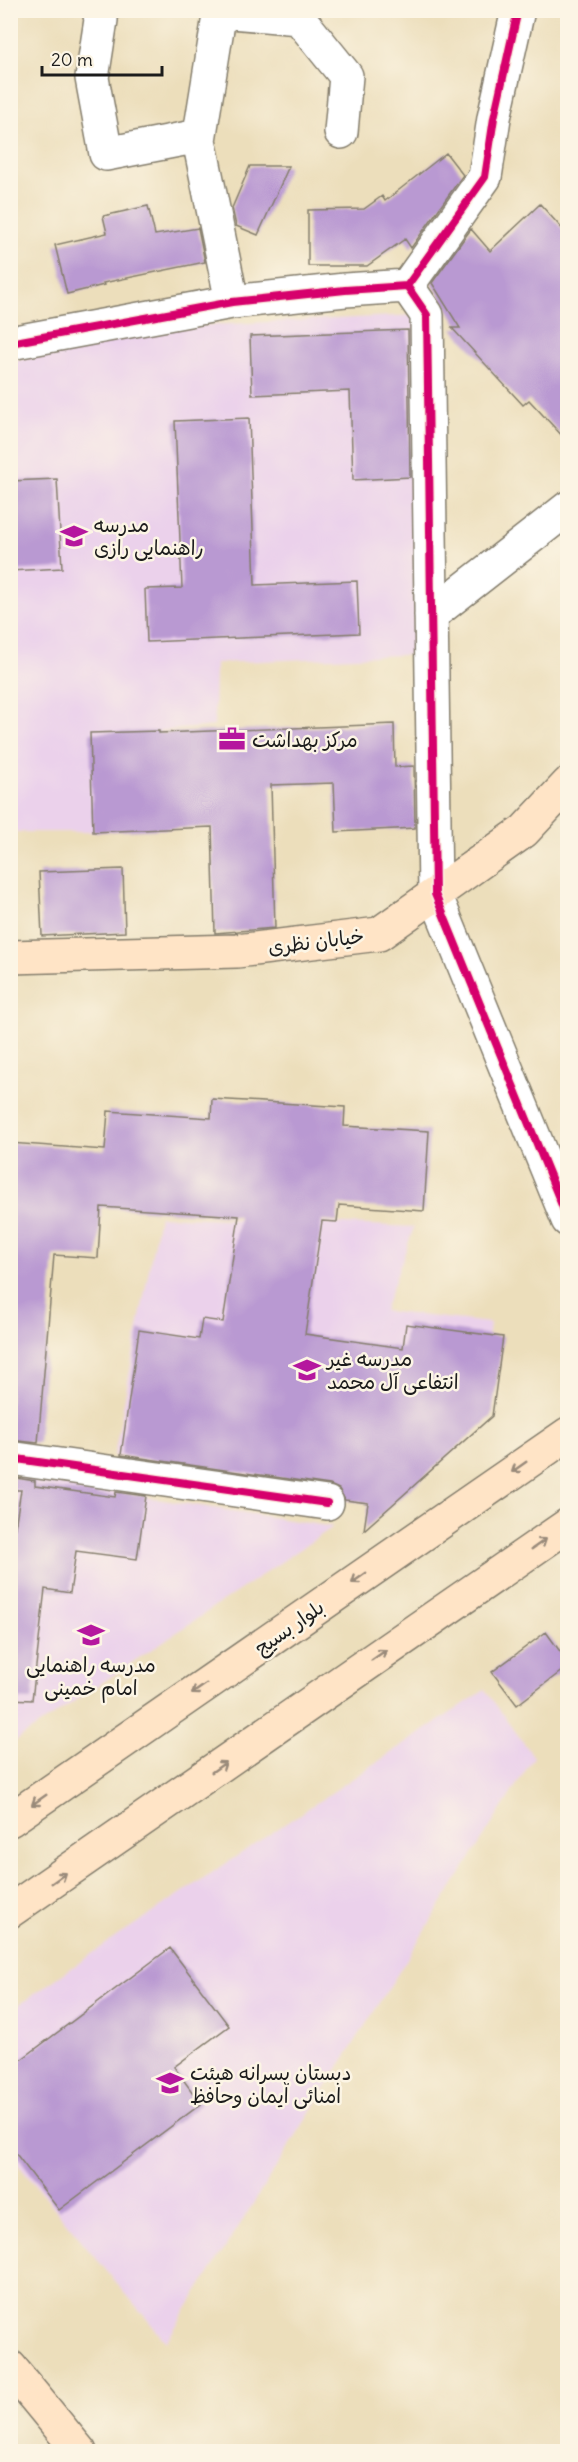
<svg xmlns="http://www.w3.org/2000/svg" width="578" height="2462" font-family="Delius,'Playpen Sans Arabic',sans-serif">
<rect width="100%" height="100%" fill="#fcf5e5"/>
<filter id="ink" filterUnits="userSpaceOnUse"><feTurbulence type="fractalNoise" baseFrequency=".0167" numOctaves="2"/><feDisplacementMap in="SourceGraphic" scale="12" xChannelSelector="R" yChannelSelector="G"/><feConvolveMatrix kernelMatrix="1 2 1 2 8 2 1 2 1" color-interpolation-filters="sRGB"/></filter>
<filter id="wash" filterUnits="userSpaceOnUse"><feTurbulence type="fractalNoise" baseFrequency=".008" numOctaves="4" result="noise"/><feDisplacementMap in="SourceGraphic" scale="24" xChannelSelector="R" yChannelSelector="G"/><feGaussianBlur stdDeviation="1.35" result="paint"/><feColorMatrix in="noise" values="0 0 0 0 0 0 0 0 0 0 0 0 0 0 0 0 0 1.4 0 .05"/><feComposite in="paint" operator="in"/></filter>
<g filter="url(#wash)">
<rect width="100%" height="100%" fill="#ecdebb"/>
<path fill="#ebd1eb" d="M 418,315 L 426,654 L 215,663 L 214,726 L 159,731 L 93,832 L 11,832 L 10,362 L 165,327 Z
M 159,1216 L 414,1227 L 384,1311 L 490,1323 L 479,1417 L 383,1493 L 114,1456 Z
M 11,1476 L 333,1527 L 11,1744 Z
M 485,1690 L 534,1757 L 166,2342 L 11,2156 L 10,2011 L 116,1937 Z"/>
<g id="blocks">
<path fill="#b999d2" d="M 446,153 L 463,175 L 411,248 L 405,239 L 367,266 L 308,266 L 308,210 L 364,209 L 382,196 L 385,201 Z
M 250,166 L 289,166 L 258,235 L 236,226 L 232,208 Z
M 540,204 L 567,234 L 567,441 L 529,400 L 523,405 L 452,328 L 460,328 L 432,283 L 471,229 L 490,251 Z
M 148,206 L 155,235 L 198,228 L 205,262 L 103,283 L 104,285 L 67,294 L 55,245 L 107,233 L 103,216 Z
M 408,330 L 410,477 L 353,480 L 350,391 L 252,395 L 250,336 Z
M 249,418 L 255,585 L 357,581 L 359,633 L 147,642 L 145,589 L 182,588 L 175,421 Z
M 57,479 L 62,568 L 10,571 L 10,481 Z
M 394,724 L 395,767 L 414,766 L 415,828 L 336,832 L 334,783 L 271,785 L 275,928 L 215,933 L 212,827 L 93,832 L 90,733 L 159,731 L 159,733 Z
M 123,869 L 125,932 L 42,936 L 39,872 Z
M 212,1099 L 345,1107 L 344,1126 L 429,1131 L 424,1211 L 339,1205 L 337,1222 L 322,1221 L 305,1334 L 403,1348 L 406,1324 L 503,1337 L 492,1416 L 364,1530 L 368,1503 L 345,1500 L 339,1489 L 330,1485 L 121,1455 L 139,1330 L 199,1339 L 202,1319 L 223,1322 L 239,1216 L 101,1207 L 98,1258 L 54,1255 L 38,1443 L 10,1440 L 10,1143 L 105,1150 L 108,1111 L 211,1118 Z
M 10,1477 L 35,1481 L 35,1486 L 115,1497 L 116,1492 L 146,1496 L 137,1559 L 76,1551 L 70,1593 L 45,1589 L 32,1700 L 10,1699 L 10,1558 L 21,1490 L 10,1490 Z
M 546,1632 L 567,1661 L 567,1667 L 517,1705 L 492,1672 Z
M 170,1948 L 229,2026 L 174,2067 L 201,2104 L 59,2210 L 10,2146 L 10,2068 Z"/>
</g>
</g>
<g filter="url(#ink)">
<use href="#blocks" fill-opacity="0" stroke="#847d6c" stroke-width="1.5"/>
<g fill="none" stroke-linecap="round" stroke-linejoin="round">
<defs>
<path id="street" d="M 99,10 L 101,20 L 92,78 L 106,154 L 199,136
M 220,10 L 199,140 L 232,302
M 220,11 L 299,18 L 346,76 L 341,132
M 407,286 L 485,177 L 494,118 L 518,10
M 10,343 L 232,302 L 345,290 L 407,286 L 427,315 L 435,894 L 568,1220
M 431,615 L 568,508
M 10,1458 L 327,1503"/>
<path id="secondary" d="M 10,957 L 237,951 L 379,934 L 524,831 L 568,784
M 10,1820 L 568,1434
M 10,1911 L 568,1525
M 10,2367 L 80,2452"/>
</defs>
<use href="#street" stroke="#847d6c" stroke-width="36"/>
<use href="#secondary" stroke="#847d6c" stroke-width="36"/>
<use href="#street" stroke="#fff" stroke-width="33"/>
<use href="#secondary" stroke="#ffe4c6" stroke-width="33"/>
<defs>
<path id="cycleway" d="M 407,286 L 485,177 L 494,118 L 518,10
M 10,343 L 232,302 L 345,290 L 407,286 L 427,315 L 435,894 L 568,1220
M 10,1458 L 327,1503"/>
</defs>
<use href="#cycleway" stroke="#fcf5e5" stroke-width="11"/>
<use href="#cycleway" stroke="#d6006c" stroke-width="8"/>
</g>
<defs><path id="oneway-shaft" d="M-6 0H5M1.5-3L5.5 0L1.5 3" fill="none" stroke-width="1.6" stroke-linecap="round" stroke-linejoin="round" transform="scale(1.5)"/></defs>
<g stroke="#998a7a">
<use href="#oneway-shaft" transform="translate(519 1467) rotate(145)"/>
<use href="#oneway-shaft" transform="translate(539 1544) rotate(-35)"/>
<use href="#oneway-shaft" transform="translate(359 1578) rotate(145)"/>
<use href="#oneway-shaft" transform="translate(379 1655) rotate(-35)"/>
<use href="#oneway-shaft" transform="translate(199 1689) rotate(145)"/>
<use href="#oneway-shaft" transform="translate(219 1767) rotate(-35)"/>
<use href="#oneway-shaft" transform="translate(39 1800) rotate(145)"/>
<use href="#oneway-shaft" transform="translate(59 1878) rotate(-35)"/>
</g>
</g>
<defs>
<symbol id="school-bare" viewBox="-9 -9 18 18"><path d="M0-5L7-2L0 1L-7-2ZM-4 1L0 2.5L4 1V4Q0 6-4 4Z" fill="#b5179e" stroke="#fcf5e5" stroke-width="2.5" paint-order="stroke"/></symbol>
<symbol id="office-bare" viewBox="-9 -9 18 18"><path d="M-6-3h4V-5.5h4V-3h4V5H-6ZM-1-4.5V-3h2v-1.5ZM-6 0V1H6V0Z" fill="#b5179e" stroke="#fcf5e5" stroke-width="2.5" paint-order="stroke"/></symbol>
</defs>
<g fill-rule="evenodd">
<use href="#school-bare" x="55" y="517" width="38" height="38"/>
<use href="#office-bare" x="213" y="720" width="38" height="38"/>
<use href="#school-bare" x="288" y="1351" width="38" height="38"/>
<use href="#school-bare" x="72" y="1616" width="38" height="38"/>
<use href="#school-bare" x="151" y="2064" width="38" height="38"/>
</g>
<g text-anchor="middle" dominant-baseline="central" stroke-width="5" stroke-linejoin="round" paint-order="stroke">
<g font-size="20" fill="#1c1c1c" stroke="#fcf5e5" text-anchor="start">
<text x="94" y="524">مدرسه<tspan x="94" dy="23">راهنمایی رازی</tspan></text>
<text x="252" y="739">مرکز بهداشت</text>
<text x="327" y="1358">مدرسه غیر<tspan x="327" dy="23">انتفاعی آل محمد</tspan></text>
<text x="91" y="1664" text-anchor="middle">مدرسه راهنمایی<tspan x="91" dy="23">امام خمینی</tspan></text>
<text x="190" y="2072">دبستان پسرانه هیئت<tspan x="190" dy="23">امنائی ایمان وحافظ</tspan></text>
</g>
<g font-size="20" fill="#1c1c1c" stroke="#fcf5e5">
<text transform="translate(316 941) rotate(-7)">خیابان نظری</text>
<text transform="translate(289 1627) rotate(-35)">بلوار بسیج</text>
</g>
</g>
<rect width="578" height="2462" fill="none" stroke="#fcf5e5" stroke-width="36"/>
<path d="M42 66v9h120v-9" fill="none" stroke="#1c1c1c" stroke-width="3"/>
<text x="51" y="66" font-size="18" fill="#1c1c1c" stroke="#fcf5e5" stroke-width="4.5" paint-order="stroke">20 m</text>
</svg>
